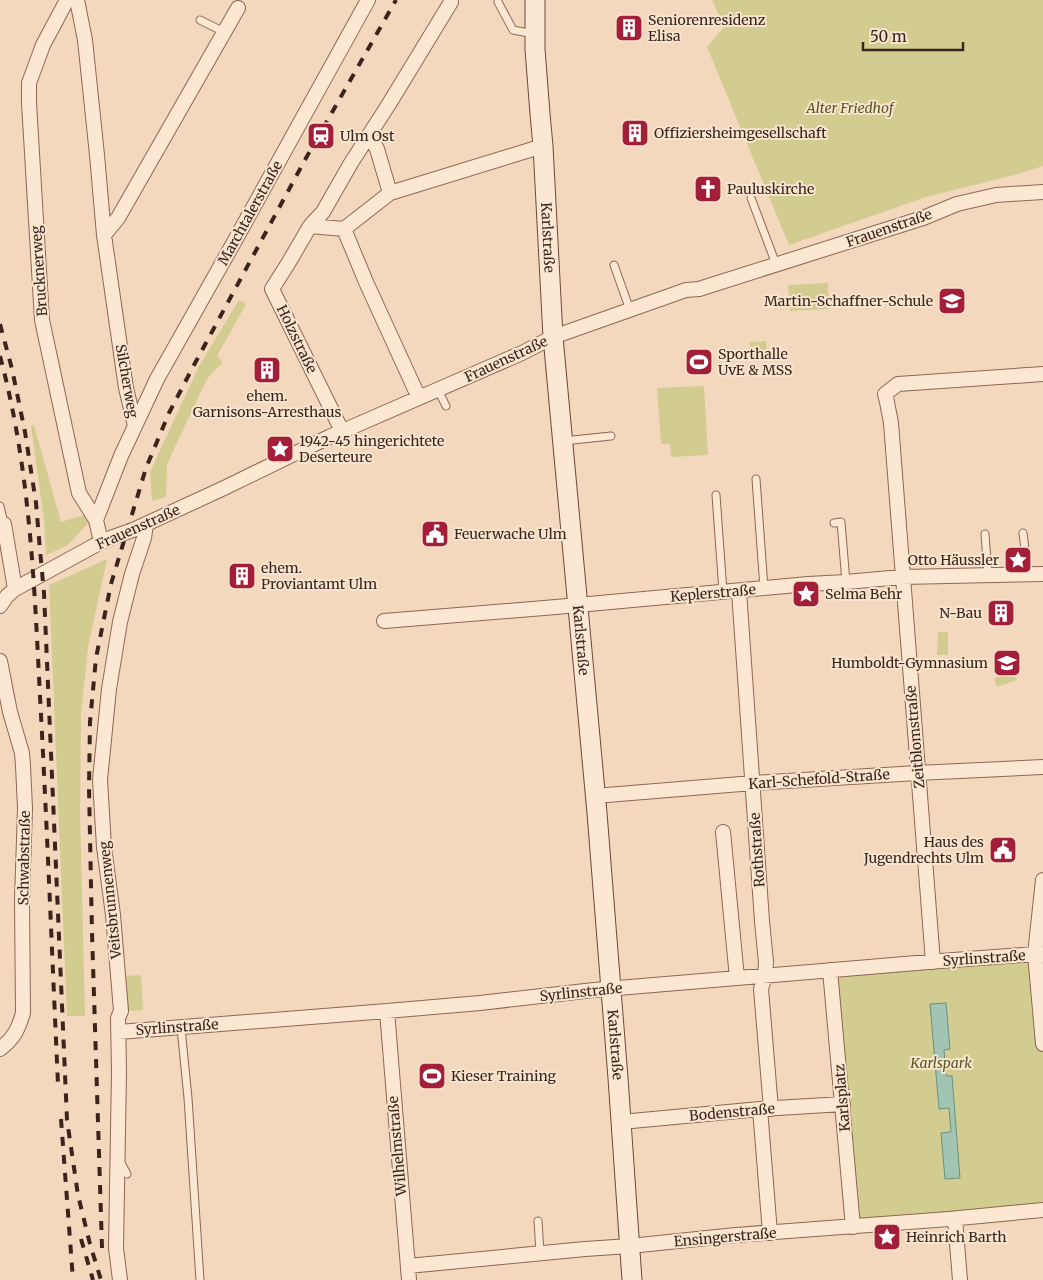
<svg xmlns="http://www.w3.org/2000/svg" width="1043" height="1280" font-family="Merriweather,serif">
<rect width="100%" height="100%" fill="#f3d8be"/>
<path fill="#d2cc90" d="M 712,0 L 1043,0 L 1043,166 L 1018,174 L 926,197 L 789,245 L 707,47 L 724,27 Z
M 828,283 L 829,309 L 790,311 L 788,285 Z
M 239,300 L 246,304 L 217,356 L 223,362 L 207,379 L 167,464 L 166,497 L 152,501 L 150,472 L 199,366 Z
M 766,341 L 767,360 L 751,361 L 750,342 Z
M 704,386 L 708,455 L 671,457 L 670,444 L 661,444 L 657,388 Z
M 34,425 L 61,522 L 84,515 L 88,523 L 68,545 L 46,555 L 44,520 L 31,426 Z
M 107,559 L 88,647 L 81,715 L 80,811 L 85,1016 L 67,1016 L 49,585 Z
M 938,632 L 948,632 L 948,655 L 937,655 Z
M 1014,671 L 1017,680 L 997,687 L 994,678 Z
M 1035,954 L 1043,1044 L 1043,1210 L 853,1227 L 830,970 Z
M 141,975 L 143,1010 L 128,1011 L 126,976 Z"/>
<path fill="#a2c4b3" stroke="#68927f" d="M 946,1003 L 950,1049 L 944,1050 L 946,1076 L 952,1076 L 960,1178 L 945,1179 L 941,1133 L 951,1132 L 949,1108 L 939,1109 L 930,1004 Z"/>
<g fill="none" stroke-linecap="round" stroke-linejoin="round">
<defs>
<path id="lane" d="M 498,0 L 498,2 L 513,30 L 534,34
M 200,20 L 224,32
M 751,198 L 776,264
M 614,265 L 630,310
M 438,390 L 446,406
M 563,441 L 611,436
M 756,479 L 764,588
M 716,495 L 723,592
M 0,506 L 4,524
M 834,523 L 841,522 L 846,582
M 1023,533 L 1028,574
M 985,534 L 988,575
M 181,1028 L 188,1098 L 200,1280
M 121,1163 L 127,1174
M 538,1221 L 540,1253"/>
<path id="street" d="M 67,0 L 43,45 L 29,83 L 29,103 L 42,320 L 79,493 L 96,520 L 101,542
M 77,0 L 85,40 L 97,155 L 104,235 L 126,388 L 135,426
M 369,135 L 377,149 L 390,193
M 310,226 L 323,212 L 351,163 L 389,104 L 451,2
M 344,229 L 390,193 L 543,146
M 344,229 L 366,282 L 419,398
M 104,235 L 118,218 L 238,8
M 342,431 L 272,289 L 289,262 L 310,226 L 344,229
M 96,520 L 121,456 L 157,379 L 233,244 L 368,0
M 4,524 L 15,589
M 133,530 L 222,489 L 329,437 L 522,353 L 553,337 L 686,290 L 699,289 L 923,218 L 957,204 L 996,195 L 1043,192
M 739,591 L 762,921 L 766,962 L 765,976 L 761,989 L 771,1109
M 0,606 L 7,596 L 15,589 L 101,542 L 109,539
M 384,621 L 556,607 L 808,584 L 846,582 L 902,577 L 1043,574
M 0,661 L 10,712 L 22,753 L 23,766 L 25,808 L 22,900 L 23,1013 C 18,1030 14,1038 0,1049
M 595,796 L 753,783 L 917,773 L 1043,767
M 723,832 L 737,978
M 1043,880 L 1035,954 L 1043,1044
M 933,962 L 891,423 L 887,402 L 885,394 L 898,384 L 1043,374
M 830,970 L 853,1227
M 387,1011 L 409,1280
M 119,1032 L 387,1011 L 480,1003 L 594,990 L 940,961 L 1035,954 L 1043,955
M 760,1109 L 770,1233
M 621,1122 L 760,1109 L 843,1104
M 955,1219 L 960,1280
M 408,1266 L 585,1249 L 630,1246 L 736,1235 L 949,1219 L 1043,1210
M 120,1280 L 116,1248 L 119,1072 L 118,1018 L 121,1011 L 113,915 L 104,847 L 100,780 L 109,689 L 120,622 L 132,574 L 144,538 L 146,524"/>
<g id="secondary">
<path id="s1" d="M 535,0 L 535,49 L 540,114 L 543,146 L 553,337 L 597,813 L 618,1078 L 632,1280"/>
</g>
</defs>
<use href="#lane" stroke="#8d6754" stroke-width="9"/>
<use href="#street" stroke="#8d6754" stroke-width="16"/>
<use href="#secondary" stroke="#6e4838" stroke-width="21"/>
<use href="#lane" stroke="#fce7d2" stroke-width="7"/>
<use href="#street" stroke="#fce7d2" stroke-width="14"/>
<use href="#secondary" stroke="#fce7d2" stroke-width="19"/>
<path stroke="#3a241b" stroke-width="4" stroke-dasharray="9 9" stroke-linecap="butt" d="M 0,324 L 12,369 L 25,432 L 36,503 L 40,550 L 44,593 L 67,1120 L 78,1195 L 90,1244 L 101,1280
M 0,356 C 30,468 34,580 40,696 C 47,825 52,954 58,1084
M 61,1119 L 73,1280
M 81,1239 L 93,1280
M 102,1248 L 92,933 L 89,788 L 90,722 L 96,658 L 111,584 L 146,468 L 169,413 L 194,365 L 306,158 L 396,0"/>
<defs>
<path id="street-bridge" d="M 110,538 L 133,530"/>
</defs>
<use href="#street-bridge" stroke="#8d6754" stroke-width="16" stroke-linecap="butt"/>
<use href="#street-bridge" stroke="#fce7d2" stroke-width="14"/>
</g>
<defs>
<symbol id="building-square" viewBox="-11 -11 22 22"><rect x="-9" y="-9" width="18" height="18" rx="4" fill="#a31e39" stroke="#f9e4ce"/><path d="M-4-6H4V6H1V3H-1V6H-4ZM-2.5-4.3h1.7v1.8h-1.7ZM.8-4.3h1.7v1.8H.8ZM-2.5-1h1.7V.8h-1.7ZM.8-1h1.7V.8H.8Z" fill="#fff"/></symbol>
<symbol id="station-square" viewBox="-11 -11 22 22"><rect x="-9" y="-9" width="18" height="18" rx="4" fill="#a31e39" stroke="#f9e4ce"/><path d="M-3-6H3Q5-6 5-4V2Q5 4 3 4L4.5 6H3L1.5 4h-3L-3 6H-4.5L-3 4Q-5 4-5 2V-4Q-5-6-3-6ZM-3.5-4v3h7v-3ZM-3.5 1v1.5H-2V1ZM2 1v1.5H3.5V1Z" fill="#fff"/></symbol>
<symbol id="church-square" viewBox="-11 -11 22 22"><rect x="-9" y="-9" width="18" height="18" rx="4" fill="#a31e39" stroke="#f9e4ce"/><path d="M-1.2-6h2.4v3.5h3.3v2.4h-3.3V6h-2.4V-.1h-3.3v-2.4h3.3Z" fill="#fff"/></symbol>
<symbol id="school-square" viewBox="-11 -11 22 22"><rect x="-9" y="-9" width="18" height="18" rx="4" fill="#a31e39" stroke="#f9e4ce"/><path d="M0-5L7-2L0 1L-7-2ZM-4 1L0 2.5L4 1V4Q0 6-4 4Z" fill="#fff"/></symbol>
<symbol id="stadium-square" viewBox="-11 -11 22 22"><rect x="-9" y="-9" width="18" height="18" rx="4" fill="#a31e39" stroke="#f9e4ce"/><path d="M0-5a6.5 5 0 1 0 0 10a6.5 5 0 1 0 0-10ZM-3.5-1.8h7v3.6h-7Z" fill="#fff"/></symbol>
<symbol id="sight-square" viewBox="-11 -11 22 22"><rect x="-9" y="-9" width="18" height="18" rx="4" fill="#a31e39" stroke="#f9e4ce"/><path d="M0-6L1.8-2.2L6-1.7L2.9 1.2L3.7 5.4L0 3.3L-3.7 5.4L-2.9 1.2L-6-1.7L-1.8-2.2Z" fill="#fff"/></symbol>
<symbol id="civic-square" viewBox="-11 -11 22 22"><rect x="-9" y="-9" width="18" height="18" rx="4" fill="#a31e39" stroke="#f9e4ce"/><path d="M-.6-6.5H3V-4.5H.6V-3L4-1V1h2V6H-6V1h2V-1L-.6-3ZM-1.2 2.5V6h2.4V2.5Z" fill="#fff"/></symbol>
</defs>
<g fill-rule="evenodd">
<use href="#building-square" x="613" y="12" width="32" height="32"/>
<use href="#building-square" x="619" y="117" width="32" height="32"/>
<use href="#station-square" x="305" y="120" width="32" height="32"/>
<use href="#church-square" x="692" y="173" width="32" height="32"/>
<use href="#school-square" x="936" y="285" width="32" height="32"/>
<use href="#stadium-square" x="683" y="346" width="32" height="32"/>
<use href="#building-square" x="251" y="354" width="32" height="32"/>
<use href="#sight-square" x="264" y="433" width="32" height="32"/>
<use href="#civic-square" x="419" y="518" width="32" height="32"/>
<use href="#sight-square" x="1002" y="544" width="32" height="32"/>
<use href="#building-square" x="226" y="560" width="32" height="32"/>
<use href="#sight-square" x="790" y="578" width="32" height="32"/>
<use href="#building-square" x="985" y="597" width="32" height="32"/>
<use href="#school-square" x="991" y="647" width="32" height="32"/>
<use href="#civic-square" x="987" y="834" width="32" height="32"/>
<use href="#stadium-square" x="416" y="1060" width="32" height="32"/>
<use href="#sight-square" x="871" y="1221" width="32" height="32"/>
</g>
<g text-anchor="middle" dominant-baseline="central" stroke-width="4" stroke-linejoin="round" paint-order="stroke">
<g font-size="14" fill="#3a241b" stroke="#f9e4ce" text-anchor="start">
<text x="648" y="20">Seniorenresidenz<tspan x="648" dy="16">Elisa</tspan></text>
<text x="654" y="133">Offiziersheimgesellschaft</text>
<text x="340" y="136">Ulm Ost</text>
<text x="727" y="189">Pauluskirche</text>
<text x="933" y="301" text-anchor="end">Martin-Schaffner-Schule</text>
<text x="718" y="354">Sporthalle<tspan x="718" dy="16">UvE &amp; MSS</tspan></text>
<text x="267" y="396" text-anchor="middle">ehem.<tspan x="267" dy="16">Garnisons-Arresthaus</tspan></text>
<text x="299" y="441">1942-45 hingerichtete<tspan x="299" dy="16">Deserteure</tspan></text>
<text x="454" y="534">Feuerwache Ulm</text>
<text x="999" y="560" text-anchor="end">Otto Häussler</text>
<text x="261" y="568">ehem.<tspan x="261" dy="16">Proviantamt Ulm</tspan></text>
<text x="825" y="594">Selma Behr</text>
<text x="982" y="613" text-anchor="end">N-Bau</text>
<text x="988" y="663" text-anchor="end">Humboldt-Gymnasium</text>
<text x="984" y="842" text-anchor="end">Haus des<tspan x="984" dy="16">Jugendrechts Ulm</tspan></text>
<text x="451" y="1076">Kieser Training</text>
<text x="906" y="1237">Heinrich Barth</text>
</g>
<g font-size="14" font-style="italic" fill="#56591f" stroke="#f9e4ce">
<text x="850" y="108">Alter Friedhof</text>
<text x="941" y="1063">Karlspark</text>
</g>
<g font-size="14" fill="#3a241b" stroke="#f9e4ce">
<text transform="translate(250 213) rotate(-61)">Marchtalerstraße</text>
<text transform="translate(889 228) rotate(-19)">Frauenstraße</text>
<text stroke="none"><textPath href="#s1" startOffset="238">Karlstraße</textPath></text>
<text transform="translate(39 271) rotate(-94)">Brucknerweg</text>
<text transform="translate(297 339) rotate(64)">Holzstraße</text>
<text transform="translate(506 359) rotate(-25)">Frauenstraße</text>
<text transform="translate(127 381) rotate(80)">Silcherweg</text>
<text transform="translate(138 527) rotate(-24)">Frauenstraße</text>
<text transform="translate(713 593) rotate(-5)">Keplerstraße</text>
<text stroke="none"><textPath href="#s1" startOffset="642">Karlstraße</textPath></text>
<text transform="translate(915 737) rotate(-95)">Zeitblomstraße</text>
<text transform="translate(819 779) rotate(-4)">Karl-Schefold-Straße</text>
<text transform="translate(757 850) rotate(-94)">Rothstraße</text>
<text transform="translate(24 858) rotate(-89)">Schwabstraße</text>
<text transform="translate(110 900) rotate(-96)">Veitsbrunnenweg</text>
<text transform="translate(984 958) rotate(-4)">Syrlinstraße</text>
<text transform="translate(581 992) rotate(-6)">Syrlinstraße</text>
<text transform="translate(177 1027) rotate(-4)">Syrlinstraße</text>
<text stroke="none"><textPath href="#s1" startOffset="1048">Karlstraße</textPath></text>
<text transform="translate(842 1098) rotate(-95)">Karlsplatz</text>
<text transform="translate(732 1112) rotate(-5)">Bodenstraße</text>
<text transform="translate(397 1146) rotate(-95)">Wilhelmstraße</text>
<text transform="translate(725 1237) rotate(-5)">Ensingerstraße</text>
</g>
</g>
<path d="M863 42v8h100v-8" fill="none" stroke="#3a241b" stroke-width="2.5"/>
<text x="870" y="42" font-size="15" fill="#3a241b" stroke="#f9e4ce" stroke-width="4" paint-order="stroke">50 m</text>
</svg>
